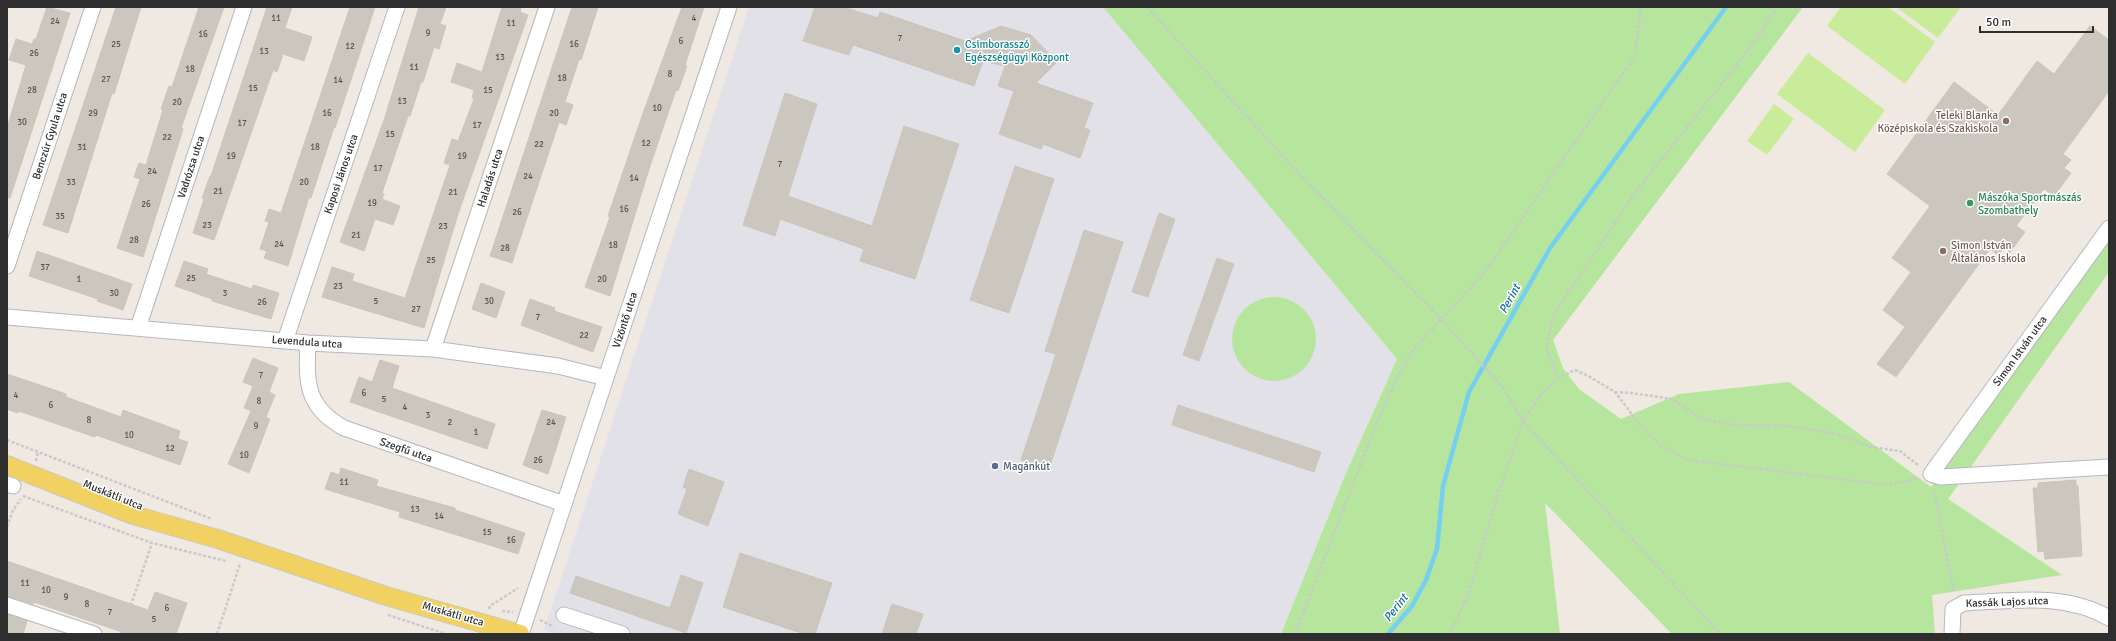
<svg xmlns="http://www.w3.org/2000/svg" width="2116" height="641" font-family="Signika,sans-serif">
<rect width="100%" height="100%" fill="#efe9e1"/>
<path fill="#e3e1e8" d="M 749,7 L 1103,7 L 1397,359 L 1346,473 L 1281,634 L 556,634 L 544,630 Z"/>
<path fill="#b6e59e" d="M 1103,7 L 1803,7 L 1553,340 L 1563,368 L 1579,389 L 1621,419 L 1679,394 L 1789,382 L 1931,487 L 2109,241 L 2109,272 L 1948,499 L 2062,575 L 1932,595 L 1935,634 L 1672,634 L 1545,503 L 1560,634 L 1281,634 L 1346,473 L 1397,359 Z
M1232 339a42 42 0 1 1 84 0a42 42 0 1 1-84 0Z"/>
<path fill="#c9ec9a" d="M 1841,7 L 1888,7 L 1935,42 L 1905,84 L 1827,26 Z
M 1896,7 L 1961,7 L 1938,38 Z
M 1808,53 L 1885,110 L 1855,152 L 1777,94 Z
M 1774,104 L 1794,119 L 1767,155 L 1747,141 Z"/>
<g fill="none" stroke-linecap="round" stroke-linejoin="round">
<path stroke="#75cff0" stroke-width="4.5" d="M 1388,634 L 1412,606 L 1426,580 L 1437,549 L 1443,486 L 1469,392 L 1550,248 L 1726,7"/>
</g>
<path fill="#cbc7bf" stroke="#cbc5ba" d="M 47,7 L 70,13 L 10,198 L 7,198 L 7,128 L 26,65 L 9,60 L 16,39 L 32,44 L 34,39 L 36,39 Z
M 116,7 L 141,7 L 114,94 L 112,93 L 68,233 L 43,225 Z
M 199,7 L 224,7 L 181,128 L 183,129 L 143,257 L 117,248 L 140,179 L 134,177 L 139,163 L 146,165 L 163,110 L 161,109 L 169,86 L 172,87 Z
M 267,7 L 292,7 L 285,28 L 312,37 L 304,61 L 283,54 L 277,72 L 273,70 L 214,240 L 193,233 L 204,199 L 202,198 L 210,176 L 211,176 Z
M 350,7 L 375,7 L 335,128 L 334,127 L 311,198 L 309,197 L 288,266 L 264,258 L 267,251 L 260,249 L 269,222 L 265,221 L 269,209 L 281,213 Z
M 419,7 L 446,7 L 440,24 L 446,26 L 439,49 L 434,47 L 423,82 L 421,82 L 410,116 L 408,116 L 382,193 L 384,194 L 382,199 L 400,206 L 393,225 L 375,219 L 364,251 L 340,242 L 384,120 Z
M 502,7 L 521,7 L 520,12 L 528,15 L 457,217 L 424,328 L 322,297 L 332,267 L 354,274 L 352,281 L 405,298 L 450,165 L 444,163 L 452,139 L 458,141 L 474,99 L 472,98 L 474,90 L 451,82 L 457,63 L 482,72 Z
M 572,7 L 598,7 L 581,60 L 579,59 L 565,102 L 573,105 L 566,125 L 559,122 L 512,263 L 490,256 Z
M 682,7 L 704,7 L 685,65 L 687,66 L 678,91 L 676,90 L 649,169 L 610,296 L 585,287 L 610,217 L 608,216 L 642,116 Z
M 815,7 L 843,7 L 878,18 L 880,12 L 965,41 L 1001,26 L 1031,35 L 1057,62 L 1036,83 L 1093,103 L 1084,128 L 1090,130 L 1080,158 L 1043,144 L 1041,149 L 999,134 L 1014,91 L 998,86 L 1005,66 L 983,61 L 974,86 L 853,45 L 849,55 L 803,41 Z
M 2090,26 L 2109,40 L 2109,91 L 2063,154 L 2071,160 L 2064,168 L 2071,173 L 2054,196 L 2044,189 L 2016,226 L 2025,232 L 2010,252 L 2004,248 L 1998,255 L 1990,249 L 1896,377 L 1877,364 L 1905,327 L 1883,310 L 1911,272 L 1892,258 L 1930,206 L 1887,174 L 1954,82 L 1998,115 L 2037,61 L 2054,74 Z
M 785,93 L 817,104 L 788,196 L 872,226 L 904,126 L 959,144 L 915,279 L 860,261 L 864,249 L 780,219 L 775,236 L 743,225 Z
M 1015,166 L 1054,179 L 1009,313 L 970,300 Z
M 1159,213 L 1175,219 L 1148,297 L 1132,292 Z
M 1084,230 L 1123,242 L 1049,469 L 1021,460 L 1056,354 L 1045,351 Z
M 37,251 L 132,284 L 123,310 L 97,301 L 98,299 L 29,276 Z
M 1217,258 L 1234,264 L 1199,361 L 1183,355 Z
M 184,261 L 208,269 L 206,274 L 252,289 L 253,285 L 279,293 L 271,319 L 212,301 L 212,299 L 175,286 Z
M 481,283 L 505,292 L 496,318 L 472,309 Z
M 530,299 L 555,308 L 554,311 L 602,327 L 593,352 L 521,325 Z
M 253,358 L 278,368 L 269,392 L 275,395 L 266,417 L 270,419 L 249,473 L 228,464 L 251,411 L 244,408 L 253,386 L 243,382 Z
M 380,360 L 399,366 L 392,388 L 495,424 L 487,449 L 350,402 L 359,377 L 372,382 Z
M 7,374 L 66,394 L 66,397 L 121,417 L 123,410 L 180,431 L 178,439 L 188,442 L 180,465 L 96,435 L 95,437 L 19,411 L 18,413 L 7,409 Z
M 1178,405 L 1321,452 L 1314,472 L 1172,425 Z
M 542,410 L 566,417 L 548,474 L 523,465 Z
M 341,468 L 378,480 L 376,486 L 455,508 L 455,510 L 525,533 L 518,554 L 399,517 L 400,512 L 325,489 L 331,472 L 339,475 Z
M 689,469 L 724,482 L 708,526 L 678,514 L 687,489 L 683,487 Z
M 2076,480 L 2076,486 L 2078,486 L 2082,556 L 2045,559 L 2044,551 L 2038,552 L 2033,488 L 2038,488 L 2038,483 Z
M 740,553 L 832,583 L 815,634 L 804,634 L 723,607 Z
M 7,561 L 148,610 L 155,592 L 187,603 L 176,634 L 128,634 L 34,602 L 33,604 L 7,596 Z
M 681,575 L 703,583 L 686,633 L 570,593 L 576,576 L 670,608 Z
M 892,604 L 923,614 L 916,634 L 882,634 Z
M 7,614 L 27,621 L 23,634 L 7,634 Z"/>
<g fill="none" stroke-linecap="round" stroke-linejoin="round">
<defs>
<path id="minor" d="M 2109,228 L 1931,474 L 1941,477 L 2109,467
M 7,266 L 93,7
M 7,317 L 308,343 L 433,349 L 558,366 L 606,378
M 138,328 L 244,7
M 285,341 L 397,7
M 308,343 C 306,383 306,407 344,428 L 564,504
M 433,349 L 547,7
M 7,484 L 13,486
M 7,605 L 94,634
M 564,615 L 622,634
M 521,634 L 729,7
M 1952,634 L 1953,609 L 1964,603 C 2013,601 2065,592 2109,618"/>
<path id="major" d="M 7,465 L 133,515 L 218,539 L 386,596 L 520,634"/>
</defs>
<use href="#minor" stroke="#b4b7c1" stroke-width="17"/>
<use href="#major" stroke="#c9c9c9" stroke-width="20"/>
<path stroke="#c9c9c9" stroke-width="2.5" stroke-dasharray="3 2" stroke-linecap="butt" d="M 1147,7 L 1299,174 L 1442,320 L 1504,389 L 1523,421 L 1720,634
M 1558,378 L 1546,347 L 1554,314 L 1634,194 L 1743,57 L 1777,7
M 1615,392 L 1632,393 L 1672,399 L 1699,418 L 1733,425 L 1788,426 L 1836,434 L 1871,447 L 1900,451 L 1919,466
M 7,440 L 212,519
M 36,461 L 38,452
M 1934,490 L 1954,593
M 23,496 L 152,543 L 226,561
M 7,527 L 13,510 L 21,499
M 489,609 L 490,606 L 518,588
M 502,611 L 513,612
M 388,615 L 446,634
M 540,620 L 554,627
M 121,634 L 152,543
M 217,634 L 240,564
M 1295,634 L 1378,420 L 1396,380 L 1414,349 L 1484,273 L 1635,56 L 1641,7
M 1450,634 L 1469,593 L 1495,503 L 1523,421 L 1543,392 L 1558,378 L 1575,370 L 1590,377 L 1615,392 L 1644,430 L 1660,445 L 1688,460 L 1890,485 L 1919,478"/>
<use href="#minor" stroke="#fff" stroke-width="15"/>
<use href="#major" stroke="#f2d163" stroke-width="18"/>
</g>
<circle fill="#0f9aa8" stroke="#fff" stroke-width="1.5" cx="957" cy="50" r="4"/>
<g fill="#8d6e63" stroke="#fff" stroke-width="1.5">
<circle cx="2006" cy="121" r="4"/>
<circle cx="1943" cy="251" r="4"/>
</g>
<circle fill="#2e9e5b" stroke="#fff" stroke-width="1.5" cx="1970" cy="203" r="4"/>
<circle fill="#5c6f8a" stroke="#fff" stroke-width="1.5" cx="995" cy="466" r="4"/>
<g text-anchor="middle" dominant-baseline="central" stroke-width="3" stroke-linejoin="round" paint-order="stroke">
<g font-size="9" fill="#555452">
<text x="276" y="18">11</text>
<text x="694" y="18">4</text>
<text x="55" y="21">24</text>
<text x="511" y="23">11</text>
<text x="428" y="33">9</text>
<text x="203" y="34">16</text>
<text x="900" y="38">7</text>
<text x="681" y="41">6</text>
<text x="116" y="44">25</text>
<text x="574" y="44">16</text>
<text x="350" y="46">12</text>
<text x="264" y="51">13</text>
<text x="34" y="53">26</text>
<text x="500" y="57">13</text>
<text x="414" y="67">11</text>
<text x="190" y="69">18</text>
<text x="670" y="74">8</text>
<text x="562" y="78">18</text>
<text x="106" y="79">27</text>
<text x="338" y="80">14</text>
<text x="253" y="88">15</text>
<text x="32" y="90">28</text>
<text x="488" y="90">15</text>
<text x="402" y="101">13</text>
<text x="177" y="102">20</text>
<text x="657" y="108">10</text>
<text x="93" y="113">29</text>
<text x="327" y="113">16</text>
<text x="554" y="113">20</text>
<text x="22" y="122">30</text>
<text x="242" y="123">17</text>
<text x="477" y="125">17</text>
<text x="390" y="134">15</text>
<text x="167" y="137">22</text>
<text x="646" y="143">12</text>
<text x="539" y="144">22</text>
<text x="82" y="147">31</text>
<text x="315" y="147">18</text>
<text x="231" y="156">19</text>
<text x="462" y="156">19</text>
<text x="780" y="164">7</text>
<text x="378" y="168">17</text>
<text x="152" y="171">24</text>
<text x="528" y="176">24</text>
<text x="634" y="178">14</text>
<text x="71" y="182">33</text>
<text x="304" y="182">20</text>
<text x="218" y="191">21</text>
<text x="453" y="192">21</text>
<text x="372" y="203">19</text>
<text x="146" y="204">26</text>
<text x="624" y="209">16</text>
<text x="517" y="212">26</text>
<text x="60" y="216">35</text>
<text x="207" y="225">23</text>
<text x="443" y="226">23</text>
<text x="356" y="235">21</text>
<text x="134" y="240">28</text>
<text x="279" y="244">24</text>
<text x="613" y="245">18</text>
<text x="505" y="248">28</text>
<text x="431" y="260">25</text>
<text x="45" y="267">37</text>
<text x="191" y="278">25</text>
<text x="79" y="279">1</text>
<text x="602" y="279">20</text>
<text x="338" y="286">23</text>
<text x="114" y="293">30</text>
<text x="225" y="293">3</text>
<text x="376" y="301">5</text>
<text x="489" y="301">30</text>
<text x="262" y="302">26</text>
<text x="416" y="309">27</text>
<text x="538" y="317">7</text>
<text x="584" y="335">22</text>
<text x="261" y="375">7</text>
<text x="364" y="393">6</text>
<text x="16" y="395">4</text>
<text x="384" y="399">5</text>
<text x="259" y="401">8</text>
<text x="51" y="405">6</text>
<text x="405" y="407">4</text>
<text x="428" y="415">3</text>
<text x="89" y="420">8</text>
<text x="450" y="422">2</text>
<text x="551" y="422">24</text>
<text x="256" y="426">9</text>
<text x="476" y="432">1</text>
<text x="129" y="435">10</text>
<text x="170" y="448">12</text>
<text x="244" y="455">10</text>
<text x="538" y="460">26</text>
<text x="344" y="482">11</text>
<text x="415" y="509">13</text>
<text x="439" y="516">14</text>
<text x="487" y="532">15</text>
<text x="511" y="540">16</text>
<text x="25" y="583">11</text>
<text x="46" y="590">10</text>
<text x="66" y="597">9</text>
<text x="87" y="604">8</text>
<text x="167" y="608">6</text>
<text x="110" y="612">7</text>
<text x="154" y="619">5</text>
</g>
<g font-size="11" fill="#0d838f" stroke="#fff" text-anchor="start">
<text x="965" y="44">Csimborasszó<tspan x="965" dy="13">Egészségügyi Központ</tspan></text>
</g>
<g font-size="11" fill="#785e54" stroke="#fff" text-anchor="end">
<text x="1998" y="115">Teleki Blanka<tspan x="1998" dy="13">Középiskola és Szakiskola</tspan></text>
<text x="1951" y="245" text-anchor="start">Simon István<tspan x="1951" dy="13">Általános Iskola</tspan></text>
</g>
<g font-size="11" fill="#2e2e2e" stroke="#fff">
<text transform="translate(50 136) rotate(-72)">Benczúr Gyula utca</text>
<text transform="translate(191 167) rotate(-72)">Vadrózsa utca</text>
<text transform="translate(341 174) rotate(-71)">Kaposi János utca</text>
<text transform="translate(490 178) rotate(-72)">Haladás utca</text>
<text transform="translate(625 320) rotate(-72)">Vízöntő utca</text>
<text transform="translate(307 342) rotate(4)">Levendula utca</text>
<text transform="translate(2020 351) rotate(-54)">Simon István utca</text>
<text transform="translate(406 450) rotate(19)">Szegfű utca</text>
<text transform="translate(113 495) rotate(22)">Muskátli utca</text>
<text transform="translate(2007 602) rotate(-2)">Kassák Lajos utca</text>
<text transform="translate(453 614) rotate(16)">Muskátli utca</text>
</g>
<g font-size="11" fill="#27864d" stroke="#fff" text-anchor="start">
<text x="1978" y="197">Mászóka Sportmászás<tspan x="1978" dy="13">Szombathely</tspan></text>
</g>
<g font-size="11" fill="#4e5e75" stroke="#fff" text-anchor="start">
<text x="1003" y="466">Magánkút</text>
</g>
<g font-size="12" font-style="italic" fill="#0d6fa3" stroke="#fff">
<text transform="translate(1510 299) rotate(-61)">Perint</text>
<text transform="translate(1396 608) rotate(-52)">Perint</text>
</g>
</g>
<rect width="2116" height="641" fill="none" stroke="#2e2e2e" stroke-width="16"/>
<path d="M1980 26v6h113v-6" fill="none" stroke="#2e2e2e" stroke-width="2"/>
<text x="1986" y="26" font-size="12" fill="#2e2e2e" stroke="#ffffff" stroke-width="3" paint-order="stroke">50 m</text>
</svg>
